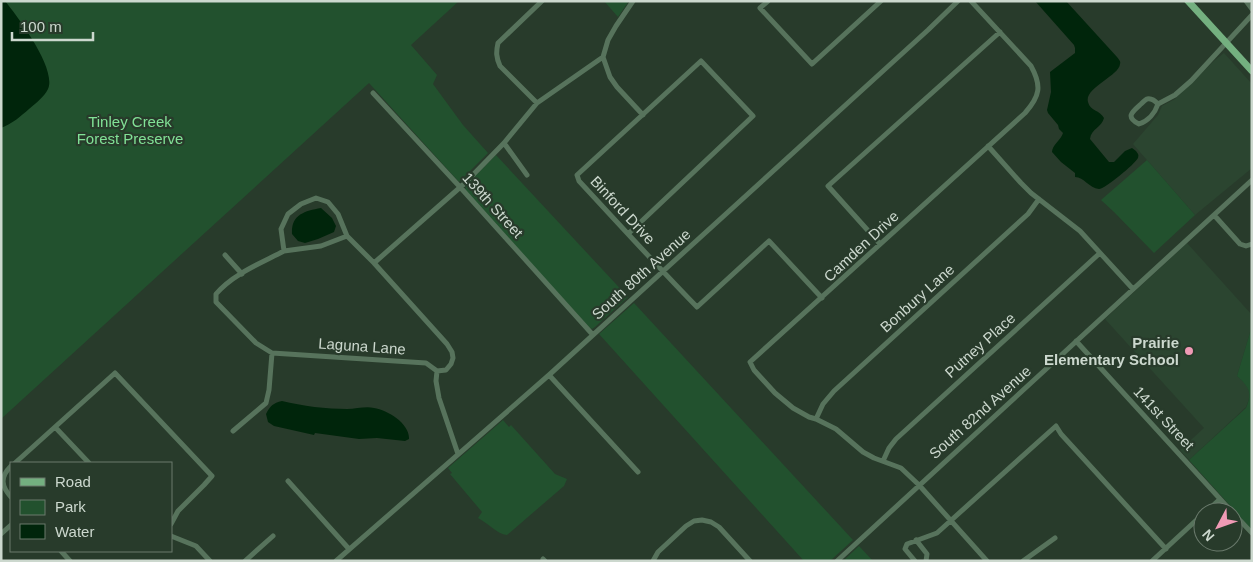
<svg xmlns="http://www.w3.org/2000/svg" width="1253" height="562" font-family="Arial,sans-serif">
<rect width="100%" height="100%" fill="#283b2b"/>
<path fill="#2b4530" d="M 1224,53 L 1252,84 L 1252,168 L 1195,215 L 1133,144 L 1158,115 L 1162,106 L 1175,99 L 1215,60 Z
M 1187,243 L 1252,315 L 1252,326 L 1237,376 L 1244,382 L 1248,388 L 1250,395 L 1248,402 L 1246,407 L 1189,460 L 1180,450 L 1204,428 L 1105,319 Z"/>
<path fill="#22512e" d="M 1,1 L 459,1 L 411,45 L 437,75 L 433,84 L 463,125 L 488,153 L 459,182 L 369,83 L 1,419 Z
M 604,1 L 629,1 L 618,17 Z
M 496,155 L 628,297 L 595,327 L 592,329 L 589,327 L 465,191 L 466,185 Z
M 1147,160 L 1195,215 L 1154,253 L 1114,212 L 1101,200 Z
M 634,303 L 853,540 L 830,561 L 804,561 L 599,334 Z
M 1252,326 L 1252,530 L 1189,460 L 1246,408 C 1253,392 1248,386 1237,376 Z
M 503,420 L 509,427 L 511,425 L 555,474 L 567,479 L 564,486 L 507,535 C 497,534 488,523 478,518 L 482,512 L 450,474 L 452,473 L 448,468 Z
M 859,546 L 873,561 L 843,561 Z"/>
<path fill="#00250b" d="M 1,1 L 5,1 C 18,17 57,69 48,89 C 44,97 36,103 29,109 C 21,116 12,124 1,128 Z
M 1035,1 L 1066,1 L 1117,57 C 1119,60 1121,61 1120,64 C 1119,76 1084,88 1088,102 C 1090,111 1100,110 1104,118 C 1102,127 1091,129 1090,139 L 1109,162 L 1114,162 L 1125,151 L 1132,148 L 1136,151 C 1138,154 1139,154 1138,158 C 1135,164 1105,189 1099,189 C 1089,188 1084,177 1075,177 L 1075,173 L 1061,162 L 1052,152 C 1052,145 1061,140 1063,133 L 1059,129 L 1058,125 L 1048,113 L 1047,110 L 1051,92 L 1050,72 L 1075,53 L 1075,48 L 1074,45 Z
M 321,208 L 332,218 L 336,226 L 334,232 L 318,239 L 305,243 L 298,241 L 292,234 C 291,215 304,211 321,208 Z
M 282,401 C 302,406 327,409 347,409 C 356,409 366,406 374,408 C 388,410 410,424 409,439 L 405,441 L 377,438 L 359,439 L 315,433 L 314,435 L 274,426 L 268,422 L 266,414 C 270,406 273,403 282,401 Z"/>
<g fill="none" stroke-linecap="round" stroke-linejoin="round">
<path stroke="#57735c" stroke-width="5" d="M 768,1 L 760,8 L 812,64 L 881,1
M 971,1 L 1031,66 C 1042,86 1040,96 1025,113 L 750,362 L 754,370 L 775,393 L 793,408 L 809,417 L 816,419 L 836,429 L 863,452 L 874,458 L 901,468 L 919,485 L 987,561
M 1246,1 L 1252,9
M 603,57 L 610,77 L 617,87 L 643,115
M 373,93 L 460,187 L 593,335
M 537,103 L 500,66 C 496,57 496,52 498,43 L 542,1
M 1158,104 C 1155,101 1152,98 1147,99 C 1146,99 1142,103 1141,104 C 1132,112 1125,117 1139,124 C 1148,121 1155,113 1158,104 L 1175,95 L 1191,81 L 1252,15
M 504,143 L 527,175
M 988,146 L 1021,183 L 1031,193 L 1080,231 L 1133,289
M 1214,215 L 1240,244 L 1246,246 L 1252,244
M 628,234 L 753,116 L 701,61 L 577,175 L 579,181 C 618,223 657,266 697,307 L 769,241 L 822,298
M 880,244 L 828,186 L 1000,32
M 284,251 L 321,246 L 347,236
M 225,255 L 242,274
M 374,263 L 465,183 L 504,143 L 537,103 L 603,57 L 608,40 L 616,26 L 633,1
M 1076,341 L 1232,512
M 437,371 L 446,370 L 451,364 L 453,358 L 452,352 L 447,344 L 374,263 L 347,236 L 338,214 L 328,202 L 316,198 L 301,204 L 288,214 L 281,229 L 284,251 C 261,263 233,274 216,294 L 216,302 L 256,343 L 272,353 L 426,363 L 437,371 L 436,381 L 439,398 L 458,454
M 549,375 L 638,472
M 816,419 L 823,404 L 834,391 L 1028,214 L 1039,199
M 55,427 L 89,463
M 233,431 L 266,403 L 269,390 L 272,353
M 883,461 L 889,448 L 896,439 L 1100,253
M 15,463 L 115,373 L 212,476 L 204,485 L 178,511 L 171,524
M 11,466 C 0,477 1,486 11,497
M 288,481 L 349,549
M 1206,512 L 1220,499
M 1233,513 L 1252,533
M 1,534 L 11,525
M 171,536 L 196,546 L 210,561
M 916,540 L 927,554 L 926,561
M 61,551 L 70,561
M 543,559 L 545,561
M 245,561 L 273,536
M 336,561 L 549,375 L 928,30 L 958,1
M 653,561 L 658,552 L 686,526 L 694,521 L 702,520 L 711,522 L 719,527 L 750,561
M 837,561 L 1252,180
M 915,561 L 905,549 L 907,544 L 937,533 L 1056,426 L 1061,434 L 1166,549
M 1023,561 L 1055,538
M 1152,561 L 1203,514"/>
<path stroke="#74b080" stroke-width="7" d="M 1188,1 L 1252,71"/>
</g>
<circle fill="#f09ab5" stroke="#283b2b" stroke-width="2" cx="1189" cy="351" r="5"/>
<g text-anchor="middle" dominant-baseline="central" stroke-width="4.5" stroke-linejoin="round" paint-order="stroke">
<g font-size="15" fill="#81e196" stroke="#283b2b">
<text x="130" y="121">Tinley Creek<tspan x="130" dy="17">Forest Preserve</tspan></text>
</g>
<g font-size="15" fill="#ccd8ce" stroke="#283b2b">
<text transform="translate(493 205) rotate(48)">139th Street</text>
<text transform="translate(623 210) rotate(47)">Binford Drive</text>
<text transform="translate(861 246) rotate(-43)">Camden Drive</text>
<text transform="translate(641 274) rotate(-42)">South 80th Avenue</text>
<text transform="translate(917 298) rotate(-42)">Bonbury Lane</text>
<text transform="translate(980 345) rotate(-42)">Putney Place</text>
<text transform="translate(362 346) rotate(4)">Laguna Lane</text>
<text transform="translate(980 412) rotate(-42)">South 82nd Avenue</text>
<text transform="translate(1164 418) rotate(47)">141st Street</text>
</g>
<g font-size="15" font-weight="bold" fill="#ccd8ce" stroke="#283b2b" text-anchor="end">
<text x="1179" y="342">Prairie<tspan x="1179" dy="17">Elementary School</tspan></text>
</g>
</g>
<rect width="1253" height="562" fill="none" stroke="#ccd8ce" stroke-width="5"/>
<rect x="10" y="462" width="162" height="90" fill="#283b2b" stroke="#6a7a6c"/>
<rect x="20" y="478" width="25" height="8" fill="#74b080" stroke="#6a7a6c"/>
<text x="55" y="487" font-size="15" fill="#ccd8ce">Road</text>
<rect x="20" y="500" width="25" height="15" fill="#22512e" stroke="#6a7a6c"/>
<text x="55" y="512" font-size="15" fill="#ccd8ce">Park</text>
<rect x="20" y="524" width="25" height="15" fill="#00250b" stroke="#6a7a6c"/>
<text x="55" y="537" font-size="15" fill="#ccd8ce">Water</text>
<g transform="translate(1218 527) rotate(229)"><circle r="24" fill="#283b2b" stroke="#6a7a6c"/>
<path d="M0-4L9 19L0 12L-9 19Z" fill="#f09ab5"/>
<text y="-8" font-size="14" font-weight="bold" text-anchor="middle" fill="#ccd8ce">N</text>
</g>
<path d="M12 32v8h81v-8" fill="none" stroke="#ccd8ce" stroke-width="2.5"/>
<text x="20" y="32" font-size="15" fill="#ccd8ce" stroke="#283b2b" stroke-width="4" paint-order="stroke">100 m</text>
</svg>
